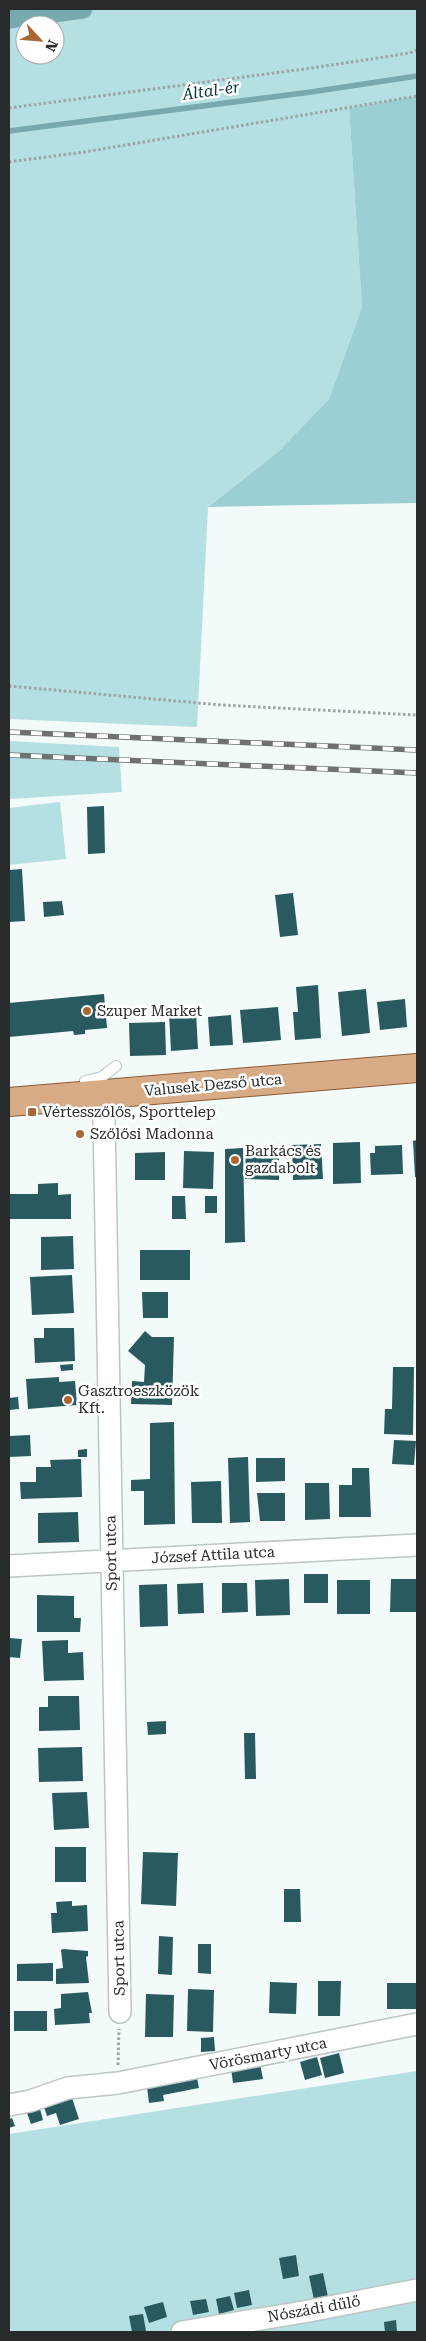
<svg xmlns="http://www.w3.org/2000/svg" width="426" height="2341" font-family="'Roboto Serif',serif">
<rect width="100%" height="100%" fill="#f2fafa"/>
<path fill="#b4dfe3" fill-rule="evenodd" d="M9,9H417V96L349,108L362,307L329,399L278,452L208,507L197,727L9,719ZM25,25H55V55H25Z
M9,741L119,747L122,792L9,799Z
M60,802L66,859L9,865V808Z
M417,2071V2332H9V2134Z"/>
<path fill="#9ccfd4" d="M417,96V503L208,507L278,452L329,399L362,307L349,108Z"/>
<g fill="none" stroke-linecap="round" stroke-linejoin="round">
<path stroke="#77a9ae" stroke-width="5.5" d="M9,131L311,92L417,76"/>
<path stroke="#77a9ae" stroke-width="19" d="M9,19L83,9"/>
</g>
<path fill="#295a5f" d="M104,806L105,853L88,854L87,807Z
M22,869L25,921L9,922V870Z
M293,893L298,935L280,937L275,895Z
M62,901L64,915L44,917L43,902Z
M318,985L321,1038L295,1040L293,1012H298L296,987Z
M366,989L370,1033L342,1036L338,992Z
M104,994L107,1028L85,1030V1034L74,1035L73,1031L9,1037V1003Z
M405,999L407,1027L380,1030L377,1002Z
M278,1007L281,1040L243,1043L240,1010Z
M196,1011L198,1049L171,1051L169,1013Z
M231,1015L233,1045L210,1046L208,1017Z
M165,1022L166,1055L130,1056L129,1023Z
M417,1140V1177H415L413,1141Z
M360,1142L361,1183L333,1184V1143Z
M321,1144L323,1179L293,1180L292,1145Z
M402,1145L403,1174L371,1175L370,1153H375V1146Z
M246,1147L279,1148V1180L245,1179Z
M243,1148L245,1242L225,1243V1149Z
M184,1151L214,1152L213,1189L183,1188Z
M165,1152V1180H135V1153Z
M58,1183V1195L71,1194V1219H9V1194H38V1184Z
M172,1196H185L186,1219H172Z
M205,1196H217V1213H205Z
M73,1236L74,1269L41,1270V1237Z
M140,1250H190V1280H140Z
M72,1275L74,1313L32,1315L30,1277Z
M142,1292H168V1318H143Z
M44,1328H74L75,1361L35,1363L34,1338H44Z
M145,1331L152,1337H174L172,1405L131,1404L132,1381L144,1382L145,1365L128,1351Z
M73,1364V1370L61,1371L60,1365Z
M393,1367H414L413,1435L384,1434L385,1409H392Z
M59,1377V1382L75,1381L77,1405L28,1409L26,1379Z
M18,1397L19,1409L9,1410V1398Z
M174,1422L175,1524L144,1525V1491H131V1480L150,1479V1423Z
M30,1435L31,1456L9,1457V1436Z
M394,1440L416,1441L414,1465L392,1464Z
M87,1449V1457H78V1450Z
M248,1457L250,1522L230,1523L228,1458Z
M256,1458H285V1481L256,1482Z
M81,1459L82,1497L21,1499L20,1482H36V1467H51L50,1460Z
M352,1468H369L371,1517H339V1485H352Z
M221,1481L222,1523H192L191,1482Z
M305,1483H329L330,1519L305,1520Z
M257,1493H285V1521H260Z
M78,1512L79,1542L38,1543V1513Z
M304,1574H328V1603H304Z
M289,1579L290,1615L256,1616L255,1580Z
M391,1579H417V1612H390Z
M337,1580H370V1614H337Z
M203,1583L204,1613L178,1614L177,1584Z
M222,1583H247L248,1612L222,1613Z
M167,1584L168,1626L140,1627L139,1585Z
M37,1595L74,1596V1618H81L80,1632H37Z
M9,1638L22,1639L20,1658L9,1657Z
M68,1640V1653L83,1652L84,1680L44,1681L42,1641Z
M48,1696H79L80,1730L39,1731V1707H48Z
M166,1721V1734L148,1735L147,1722Z
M244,1733H255L256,1779H245Z
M82,1747L83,1781L39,1782L38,1748Z
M87,1792L89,1828L54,1830L52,1793Z
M55,1847H86V1882H55Z
M143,1852L178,1853L176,1906L141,1904Z
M284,1889H300L301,1922H284Z
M72,1901V1906L87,1905L88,1931L52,1933L51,1913H57L56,1902Z
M159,1936L173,1937L172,1975L158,1974Z
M198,1944H211V1974L198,1973Z
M63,1949L88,1951V1956L86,1957L89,1983L56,1984V1969L63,1968L61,1950Z
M53,1963V1981H17V1964Z
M318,1981H341L340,2016H318Z
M270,1982L297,1983L296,2014L269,2013Z
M387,1983H417V2009H387Z
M188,1989L214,1990L213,2032L187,2031Z
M88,1992L92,2013H89L90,2023L55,2025L54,2009L61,2008V1994Z
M146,1994L174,1995L173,2037H145Z
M14,2011H47V2031H14Z
M214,2037L215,2051L201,2052V2038Z
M339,2053L344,2073L325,2078L320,2058Z
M317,2057L322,2075L305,2080L300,2062Z
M260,2064L263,2079L233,2083L231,2068Z
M197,2078L199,2088L163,2095L164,2101L149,2103L147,2087Z
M72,2098L79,2119L60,2125L56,2113L47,2116L44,2107Z
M40,2109L43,2120L31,2124L27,2113Z
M12,2118L15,2126L9,2128V2119Z
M296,2255L299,2276L283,2279L279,2258Z
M323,2273L328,2297L314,2300L309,2276Z
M249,2290L252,2305L237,2308L234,2293Z
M230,2296L234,2310L219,2314L216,2299Z
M206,2299L209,2312L193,2315L190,2301Z
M163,2302L167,2317L149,2323L144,2307Z
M143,2314L146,2331L132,2332L129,2316Z
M396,2320L397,2332H385L384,2322Z"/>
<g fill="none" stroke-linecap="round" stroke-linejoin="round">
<defs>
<path id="service" d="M85,1081L102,1077L116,1066"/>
<path id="minor" d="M102,1094L104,1116L120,2012
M9,1566L417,1545
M9,2105L30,2101L68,2088L118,2083L417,2024
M182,2332L309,2311L417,2290"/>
<path id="primary" d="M9,1102L417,1068"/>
</defs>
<use href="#service" stroke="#bdc5c6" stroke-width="12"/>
<use href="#minor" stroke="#bdc5c6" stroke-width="24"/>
<use href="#primary" stroke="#8a5a33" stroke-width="30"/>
<path stroke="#9ea4a4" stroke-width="3" stroke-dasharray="2.5 2.5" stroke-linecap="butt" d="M9,108L312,68L410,53L417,50
M9,162L84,152L417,96
M9,686L221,705L417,715
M118,2065L119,2029"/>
<use href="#service" stroke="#fff" stroke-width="10"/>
<use href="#minor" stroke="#fff" stroke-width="21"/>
<use href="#primary" stroke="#d8ab87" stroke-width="28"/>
<defs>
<path id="rail" d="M9,732L417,750
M9,755L417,773"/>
</defs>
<use href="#rail" stroke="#6d7171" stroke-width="5.5"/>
<use href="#rail" stroke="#fff" stroke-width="4" stroke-dasharray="11" stroke-linecap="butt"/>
</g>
<g fill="#a96734" stroke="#fff" stroke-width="2">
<circle cx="87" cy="1011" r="5"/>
<rect x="27" y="1107" width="10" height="10" rx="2.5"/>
<circle cx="80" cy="1134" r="5"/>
<circle cx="235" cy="1160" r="5"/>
<circle cx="68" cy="1400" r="5"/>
</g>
<g text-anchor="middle" stroke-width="5" stroke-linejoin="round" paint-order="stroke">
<g font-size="15" fill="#282b2b" stroke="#fff" text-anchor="start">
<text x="97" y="1016">Szuper Market</text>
<text x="42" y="1117">Vértesszőlős, Sporttelep</text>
<text x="90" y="1139">Szőlősi Madonna</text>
<text x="245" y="1156">Barkács és<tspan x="245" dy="17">gazdabolt</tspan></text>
<text x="78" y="1396">Gasztroeszközök<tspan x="78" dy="17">Kft.</tspan></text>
</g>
<g font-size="15" fill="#282b2b" stroke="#fff">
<text transform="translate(213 1085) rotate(-5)" y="5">Valusek Dezső utca</text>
<text transform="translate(111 1553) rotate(-91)" y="5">Sport utca</text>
<text transform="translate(213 1555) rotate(-3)" y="5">József Attila utca</text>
<text transform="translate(119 1958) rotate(-91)" y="5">Sport utca</text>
<text transform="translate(268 2054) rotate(-11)" y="5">Vörösmarty utca</text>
<text transform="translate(314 2309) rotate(-10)" y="5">Nószádi dűlő</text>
</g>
<g font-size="16" font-style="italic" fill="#02363a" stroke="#fff">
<text transform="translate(211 90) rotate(-8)" y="6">Által-ér</text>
</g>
</g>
<rect width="426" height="2341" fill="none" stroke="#282b2b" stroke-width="20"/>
<g transform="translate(40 40) rotate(116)"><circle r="24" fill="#ffffff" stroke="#a9aaaa"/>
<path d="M0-4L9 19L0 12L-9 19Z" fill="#a96734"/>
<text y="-8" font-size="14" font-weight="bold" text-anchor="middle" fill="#282b2b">N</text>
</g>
</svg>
